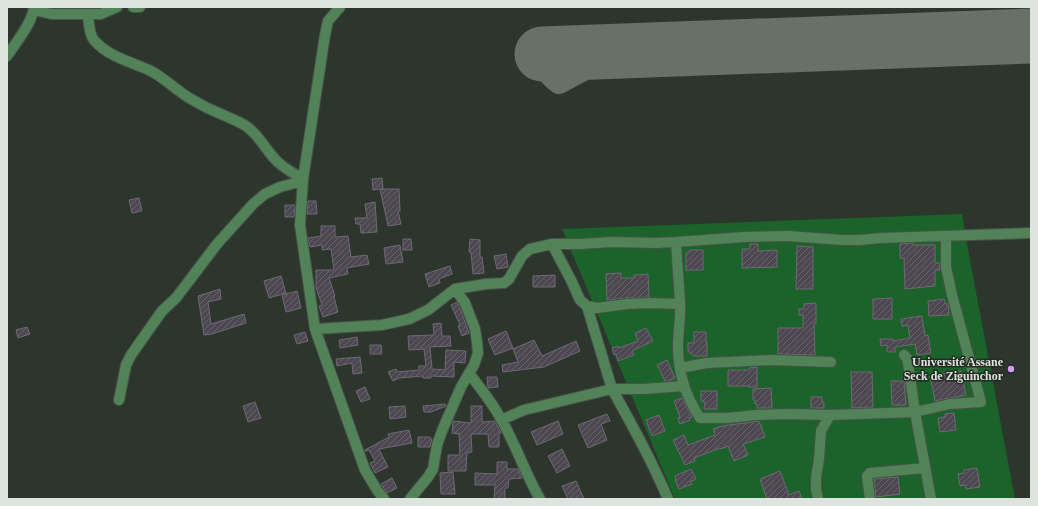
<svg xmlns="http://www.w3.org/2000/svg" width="1038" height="506" font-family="'Times New Roman',serif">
<defs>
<pattern id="building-hatch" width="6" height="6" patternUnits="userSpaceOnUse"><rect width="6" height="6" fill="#4d4752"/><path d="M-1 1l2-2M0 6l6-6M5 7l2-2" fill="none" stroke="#66616a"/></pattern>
</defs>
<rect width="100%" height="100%" fill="#2c362d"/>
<path fill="#1b632a" d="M962,214L966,239L1015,499H675L562,229Z"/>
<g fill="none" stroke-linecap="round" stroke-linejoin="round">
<path stroke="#687068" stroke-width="22" d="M596,52C588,48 579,42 570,41C557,39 544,53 546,66C547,74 553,79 559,83L600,61L633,51"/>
<path stroke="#687068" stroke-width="55" d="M542,54L1031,36"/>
</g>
<path fill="url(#building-hatch)" stroke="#706975" d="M382,178L383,189H381H399L400,211H398L401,224L388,226L380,189L373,190L372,179Z
M139,198L142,211L132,213L129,200Z
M308,201H316L317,214H307Z
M375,202L377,232L361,233L360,224H356L355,218H367L365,204Z
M285,205H295L294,217H285Z
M321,226H335V237L348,236L351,257L367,255L369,264L347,268L348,274L329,278L335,296L334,297L338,312L323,317L319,306L322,305L316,288V270H334L331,249L322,250V245L310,247L308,238L321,236Z
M403,239H411L412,250H403Z
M470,239L480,240V257H482L484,273L473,274L471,252H469Z
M913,243V245H935V263H940V270H935V286L905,289L904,258H900V244Z
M750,244H758V251L777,250V267L742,268V249H750Z
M400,245L403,262L386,264L384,248Z
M797,246L813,247V289H796Z
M690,250H703V270H686V254Z
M506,254L508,267L497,269L494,256Z
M450,266L452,274L439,279L440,283L429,287L425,274Z
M621,273V278H634V275L648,274L649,297L627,298L607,300L606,274Z
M555,275V287H533V276Z
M281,276L286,293L269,298L264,281Z
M220,289L221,299L208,302L211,324L244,314L246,323L212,334L204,335L198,296Z
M297,291L301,308L286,312L282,295Z
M892,298V319H873V299Z
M944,299L945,304H948L949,315L929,316L928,301Z
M457,302L459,306L469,333L462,336L458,326L460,325L451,305Z
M816,303V323H814L815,355L778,354V328H803V315H799V309H804V304Z
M922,316L925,336L928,335L931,353L917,355L915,344L895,347V352H887V345L881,346L880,339H893V341L910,338L908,325L902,326L901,319Z
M441,323L442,336H450L451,346L430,347L432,369L445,370L446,350L466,351L465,363L454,362V377L431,376V378H423V376L399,378L393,381L388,372L396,369L397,372L419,370V366H426L424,349L409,350L408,336L434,335L433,324Z
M27,327L30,334L18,338L16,330Z
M646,328L653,341L632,351L634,355L618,361L616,354L614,355L612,348L618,346L619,348L638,341L635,333Z
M506,331L513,348L495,355L488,339Z
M305,332L308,341L297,344L294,335Z
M694,332H706V342H707V356H694L688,351V343H694Z
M357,337L358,345L340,348L339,340Z
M534,340L542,356L576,341L580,351L544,367L503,372L502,365L518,362L513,349Z
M370,345H381L382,354H370Z
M360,357L362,373L353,374L352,363L337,366L336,359Z
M667,360L675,378L669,381H665L657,365Z
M757,367V387H749V386H728V370H749V368Z
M961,371L966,395L935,401L930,376Z
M851,372H872L873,407L852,408Z
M487,377H497L498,387L488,388Z
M891,381H904L906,405H892Z
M365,387L370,399L361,402L356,391Z
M771,388L772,408H757V404H755V400H753V389Z
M701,391H717V409H704L705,402L701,401Z
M811,397H822V402H824V408H811Z
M682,398L692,417L689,418L690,420L680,424L678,418L680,417L674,401Z
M255,402L261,418L248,422L243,406Z
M445,404L446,406L431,412H424L423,406Z
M405,406L406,417L390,419L389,407Z
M471,406H482V422L495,421L501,433H499V447H489L488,434H471L472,452L467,453L466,471H448V455H460L459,434L452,433L453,421L471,423Z
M954,413L956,430L940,432L938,418L945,417V414Z
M607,414L610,421L601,424L607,440L588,448L578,425Z
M659,415L665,431L652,436L646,420Z
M558,421L563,434L537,445L531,432Z
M759,421L765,437L743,444L748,455L734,461L728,446L721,449L720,448L694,458L695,461L685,465L673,440L684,435L688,445L715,435L713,429L722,426Z
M409,430L412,443L379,449L388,467L375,473L370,463L375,461L369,450L365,451V450L389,437L388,434Z
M418,437H430V439H432L430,447H418Z
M562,449L570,466L557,473L548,456Z
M497,462H507V469H518L522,478L509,479L508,488H505V499H494L495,485H475V473L497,474Z
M977,468L980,487L966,489L965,485L960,486L958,474L964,473V470Z
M691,469L696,479L690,482L692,484L679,489L675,480L676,479L675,476Z
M780,471L789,495L799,491L802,499H767L760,479Z
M453,472L455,494H441L440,473Z
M898,477L900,494L876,497L874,479Z
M392,478L397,488L387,493L381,484Z
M576,481L584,499H568L562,486Z"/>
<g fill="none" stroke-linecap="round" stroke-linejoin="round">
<defs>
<path id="minor" d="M133,7H140
M340,7L328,21L325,35L303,179L300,225L315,329L365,470L377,490L384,499
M34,10L51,14H101L117,7
M87,14C90,22 88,33 94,40C107,56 131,62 149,70C165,78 177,91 191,99C201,105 211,110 221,114C230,118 238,121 246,126C258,134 264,147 274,158C281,167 293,173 303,179
M7,56C15,44 33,22 34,7
M676,242C677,262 679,283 680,303C681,317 678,332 678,346C678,372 686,397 700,418H727L756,415L789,414L830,415L915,412L950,404L981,402L952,295L946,267V237
M552,244L571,280L580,300L587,306L597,308L627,304L648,303L680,304
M587,306L612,389H644L684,386
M315,329L382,325L409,319L428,310L455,289L486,284L504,283L509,279L522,256L530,249L552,244H580L612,242L656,243L676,242L744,237L788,236L843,240H860L881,238L1031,233
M904,355L907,358L908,363L915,412L931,499
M680,368L707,363L771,360L831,362
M469,373C480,388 492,402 501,419C516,445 525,473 540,499
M119,400L126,365L131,355L162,311L176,298L217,244L253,204L265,194L280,187L299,182L303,179
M501,420L524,410L612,389C632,425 652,461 668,499
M410,499L428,477L433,469L437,445L442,431L461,387L474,365L478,353L477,342L475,329L465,303L455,289
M818,499L816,489V477L819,460L821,431L830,415
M870,499L867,476L870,473L925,468"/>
</defs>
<use href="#minor" stroke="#485249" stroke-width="12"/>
<use href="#minor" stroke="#528257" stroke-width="10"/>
</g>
<circle fill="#d69bfa" stroke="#222c23" stroke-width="1.5" cx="1011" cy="369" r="4"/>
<g text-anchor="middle" stroke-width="3" stroke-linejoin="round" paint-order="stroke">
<g font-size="12" font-weight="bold" fill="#dde3dd" stroke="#222c23" text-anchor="end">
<text x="1003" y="366">Université Assane<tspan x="1003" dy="14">Seck de Ziguinchor</tspan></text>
</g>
</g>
<rect width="1038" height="506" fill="none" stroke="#dde3dd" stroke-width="16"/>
</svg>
